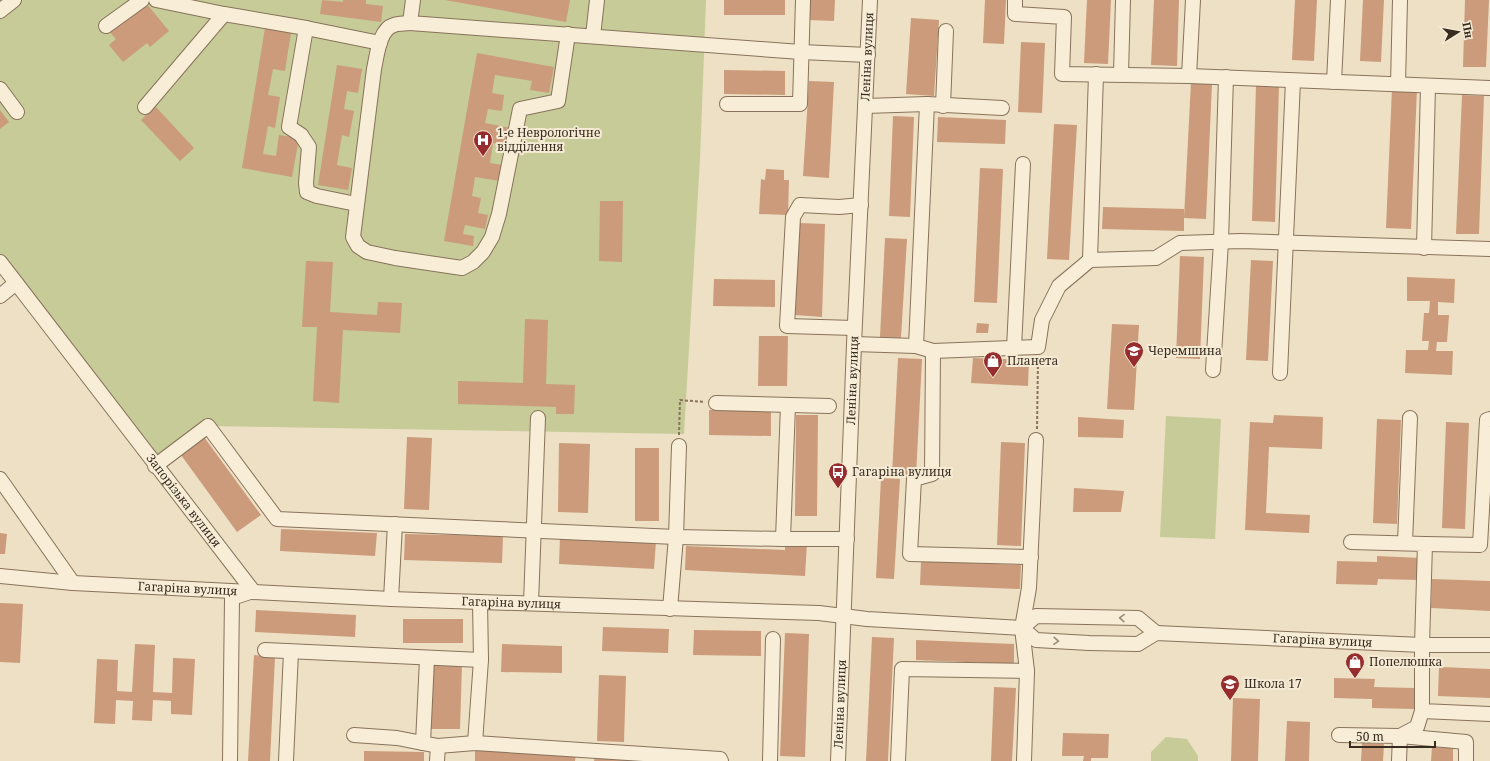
<svg xmlns="http://www.w3.org/2000/svg" width="1490" height="761" font-family="'Noto Serif',serif">
<rect width="100%" height="100%" fill="#ede0c4"/>
<path fill="#c6cb98" d="M0,0H706L700,159L684,434L208,426L155,466L0,262Z
M1166,416L1221,419L1215,539L1160,537Z
M1166,737L1187,739L1198,756V761H1151V752Z"/>
<path fill="#cb9b7b" d="M322,0L343,2V0H366V4L383,6L381,22L320,14Z
M445,0H570L566,22Z
M724,0H785V15H724Z
M810,0H835L834,21L809,20Z
M985,0H1006L1004,44L983,43Z
M1087,0H1111L1108,64L1084,63Z
M1154,0H1179L1177,66L1151,65Z
M1295,0H1317L1314,61L1292,60Z
M1363,0H1384L1381,62L1360,61Z
M1465,0H1489L1486,67H1463Z
M146,3L169,31L150,47L147,43L123,62L109,45L116,39L110,32Z
M911,18L939,20L934,96L906,94Z
M265,28L291,33L285,71L273,69L268,95L280,97L275,128L268,126L263,154L276,156L279,135L299,138L292,177L242,168Z
M1021,42L1045,43L1042,113L1018,112Z
M477,53L554,67L549,93L530,90L532,81L495,75L492,93L504,95L502,111L488,109L485,123L512,128L508,146L493,143L490,163L503,165L500,181L475,177L472,196L481,198L478,213L488,215L485,229L465,225L463,234L474,236L473,246L444,241Z
M337,65L362,69L358,93L347,91L344,109L354,111L349,137L342,135L337,165L352,168L348,190L318,185Z
M724,70L785,71V95L724,94Z
M809,81L834,82L829,178L803,176Z
M1191,82L1212,83L1206,219L1184,218Z
M1256,85L1279,86L1275,222L1252,221Z
M1392,88L1417,89L1411,229L1386,228Z
M1462,95L1484,96L1479,234H1456Z
M155,106L194,148L180,161L141,120Z
M0,110L9,122L0,129Z
M893,116L914,117L910,217L889,216Z
M938,117L1006,120L1005,144L937,142Z
M1054,124L1077,125L1069,260L1047,259Z
M980,168L1003,169L997,303L974,302Z
M766,169L784,170V180H789L788,215L759,214L761,179L765,180Z
M600,201H623L622,262L599,261Z
M1103,207L1184,209V231L1102,229Z
M798,223L825,224L822,317L795,315Z
M885,238L907,239L901,338L880,337Z
M1180,256L1204,257L1200,359L1176,358Z
M1251,260L1273,261L1268,361L1246,360Z
M306,261L333,262L330,312L377,315L378,302L402,303L400,333L343,330L339,403L313,401L317,327H302Z
M1407,277L1455,279L1454,303L1438,302V315H1449L1447,342H1437L1436,351H1453L1452,375L1405,373L1406,350H1428L1429,341H1422L1424,313H1429L1430,301H1407Z
M714,279L775,280V307L713,306Z
M525,319L548,320L546,384L575,385L574,414H556V407L458,404V381L523,383Z
M977,323L989,324L988,333H976Z
M1112,324L1139,325L1134,410L1107,409Z
M759,336H788L787,386H758Z
M898,358L922,359L916,476L892,475Z
M973,358L1029,360L1028,386L971,383Z
M709,410L771,411V436L709,435Z
M796,415H818L817,516H795Z
M1274,415L1323,417L1322,449L1269,447L1266,513L1310,515L1309,533L1245,530L1250,422L1273,423Z
M1078,417L1124,420L1123,438L1078,437Z
M1377,419L1401,420L1397,524L1373,523Z
M1446,422L1469,423L1465,529L1442,528Z
M204,437L261,515L237,532L181,455Z
M407,437L432,438L429,510L404,509Z
M1001,442L1025,443L1021,546L997,545Z
M559,443L590,444L588,513L558,512Z
M635,448H659V521H635Z
M881,478L900,479L894,579L876,578Z
M1074,488L1124,491L1121,512H1073Z
M281,529L377,533L375,556L280,551Z
M0,533L7,534L5,554H0Z
M405,534L503,536L502,563L404,560Z
M560,537L656,541L654,569L559,564Z
M785,542L807,543L805,576L685,570L686,546L785,550Z
M1377,556L1421,558L1420,580L1378,579L1377,585L1336,584L1337,561L1377,562Z
M921,561L1021,565L1020,589L920,585Z
M1432,579L1490,581V611L1431,608Z
M0,603L23,604L20,663L0,662Z
M256,610L356,615L355,637L255,632Z
M403,619H463V643H403Z
M603,627L669,629L668,653L602,651Z
M694,630L761,631V656L693,655Z
M785,633L809,634L805,757L780,756Z
M872,637L894,638L888,761H866Z
M916,640L1014,644V664L916,660Z
M135,644L155,645L153,692L172,693L173,658L195,659L192,715L171,714V701L153,700L152,721L132,720L133,701L116,700L115,724L94,723L97,659L118,660L117,691L132,692Z
M502,644L562,646V673L501,672Z
M254,655L275,657L270,761H248Z
M432,663L462,664L460,729H430Z
M1439,667L1490,669V698L1438,696Z
M599,675L626,676L624,742L597,741Z
M1334,678L1375,679L1374,687L1414,688V709L1372,708V699L1334,698Z
M994,687L1016,688L1012,761H991Z
M1233,698L1260,699L1258,761H1231Z
M1287,721L1310,722L1309,761H1285Z
M1063,733L1109,734L1108,758H1091V761H1083L1084,756H1062Z
M1362,743L1384,744L1383,761H1361Z
M1432,747L1453,748V761H1431Z
M475,750L576,754L575,761H475Z
M364,751L424,752V761H364Z
M595,757L672,761H594Z"/>
<g fill="none" stroke-linecap="round" stroke-linejoin="round">
<defs>
<g id="minor">
<path d="M156,0L224,14"/>
<path d="M413,0L410,23L801,52L868,55"/>
<path d="M1015,0V14L1064,17L1062,74L1189,76L1490,88"/>
<path d="M0,11L14,0"/>
<path d="M410,23C405,24 399,23 394,25C379,29 377,56 374,69L353,237L358,246L367,252L395,258L462,268L473,262L483,252L492,237L499,214L520,109L558,101L568,34"/>
<path d="M106,26L142,0"/>
<path d="M593,36L597,0"/>
<path d="M1121,74L1123,0"/>
<path d="M1189,76L1193,0"/>
<path d="M1334,82L1338,0"/>
<path d="M1398,84L1400,0"/>
<path d="M0,89L17,112"/>
<path d="M727,104H800L803,0"/>
<path d="M865,106L927,104L1002,108"/>
<path d="M943,106L946,31"/>
<path d="M145,107L224,14L306,28"/>
<path d="M356,204L317,196L307,192L306,183L309,147L301,135L289,127L306,28L380,43"/>
<path d="M1424,248L1428,86"/>
<path d="M1090,260L1096,74"/>
<path id="s1" d="M0,262L253,591L232,598L230,761"/>
<path d="M0,296L16,283"/>
<path d="M854,328L787,326L793,217L800,205L839,207L861,205"/>
<path d="M854,344L916,346L933,351L1038,347L1042,320L1059,286L1090,260L1156,258L1180,243L1241,241L1490,249"/>
<path d="M916,346L927,104"/>
<path d="M1014,348L1023,164"/>
<path d="M933,351L932,474L914,479L910,554L1031,557"/>
<path d="M1213,370L1221,242L1226,77"/>
<path d="M1280,373L1293,81"/>
<path d="M716,403L829,406"/>
<path d="M788,405L783,539H847"/>
<path d="M155,466L208,426L277,519L676,537L783,539"/>
<path d="M0,479L73,583"/>
<path d="M1351,542L1425,544L1422,645V711L1490,714"/>
<path d="M1405,543L1410,418"/>
<path d="M1425,544L1480,545L1487,420L1490,419"/>
<path id="s2" d="M0,576L73,583L391,599L819,613L867,619L1022,628L1036,640L1089,643L1138,644L1156,633L1422,645H1490"/>
<path d="M391,599L395,524"/>
<path d="M531,603L538,418"/>
<path d="M670,609L676,537L679,446"/>
<path d="M1022,628L1036,616L1138,618L1156,633"/>
<path d="M265,650L481,660"/>
<path d="M354,735L397,738L438,746L475,743L720,759L721,761"/>
<path d="M1339,735L1400,736L1466,742V761"/>
<path d="M423,743L427,659"/>
<path d="M475,743L481,660L480,602"/>
<path d="M286,761L291,652"/>
<path d="M437,761L438,746"/>
<path d="M770,761L773,639"/>
<path id="s3" d="M838,761L854,344L870,0"/>
<path d="M898,761L902,669L1027,671"/>
<path d="M1024,761L1027,671L1022,628L1029,588L1036,440"/>
<path d="M1399,761L1400,736L1417,727L1422,711"/>
</g>
</defs>
<use href="#minor" stroke="#88725b" stroke-width="16"/>
<path stroke="#88725b" stroke-width="2" stroke-dasharray="3 2" stroke-linecap="butt" d="M1037,429L1038,359
M679,435L680,400L705,402"/>
<use href="#minor" stroke="#f8eed7" stroke-width="14"/>
</g>
<defs><path id="oneway-chevron" d="M-2-3.5L2.5 0L-2 3.5" fill="none" stroke-width="1.6" stroke-linecap="round" stroke-linejoin="round"/></defs>
<g stroke="#988c7b">
<use href="#oneway-chevron" transform="translate(1122 618) rotate(-179)"/>
<use href="#oneway-chevron" transform="translate(1056 641) rotate(3)"/>
</g>
<defs>
<symbol id="hospital-pin" viewBox="-11 -11 22 30"><path d="M0 17L-7.5 6A9.5 9.5 0 1 1 7.5 6Z" fill="#962c2e" stroke="#f5ebd4"/><path d="M-5-5h3v3.5h4V-5h3V5h-3V1.5h-4V5h-3Z" fill="#fff"/></symbol>
<symbol id="school-pin" viewBox="-11 -11 22 30"><path d="M0 17L-7.5 6A9.5 9.5 0 1 1 7.5 6Z" fill="#962c2e" stroke="#f5ebd4"/><path d="M0-5L7-2L0 1L-7-2ZM-4 1L0 2.5L4 1V4Q0 6-4 4Z" fill="#fff"/></symbol>
<symbol id="shop-pin" viewBox="-11 -11 22 30"><path d="M0 17L-7.5 6A9.5 9.5 0 1 1 7.5 6Z" fill="#962c2e" stroke="#f5ebd4"/><path d="M-5-2.5h2.3a2.7 3.5 0 0 1 5.4 0H5L5.5 6h-11ZM-1.5-2.5h3a1.5 2.3 0 0 0-3 0Z" fill="#fff"/></symbol>
<symbol id="bus-pin" viewBox="-11 -11 22 30"><path d="M0 17L-7.5 6A9.5 9.5 0 1 1 7.5 6Z" fill="#962c2e" stroke="#f5ebd4"/><path d="M-5-6H5V4H4V6H2V4H-2V6H-4V4H-5ZM-3.5-4V0h7V-4ZM-3.5 1.2v1.5H-2V1.2ZM2 1.2v1.5H3.5V1.2Z" fill="#fff"/></symbol>
</defs>
<g fill-rule="evenodd">
<use href="#hospital-pin" x="472" y="129" width="22" height="30"/>
<use href="#school-pin" x="1123" y="340" width="22" height="30"/>
<use href="#shop-pin" x="982" y="350" width="22" height="30"/>
<use href="#bus-pin" x="827" y="461" width="22" height="30"/>
<use href="#shop-pin" x="1344" y="651" width="22" height="30"/>
<use href="#school-pin" x="1219" y="673" width="22" height="30"/>
</g>
<g text-anchor="middle" stroke-width="4" stroke-linejoin="round" paint-order="stroke">
<g font-size="12" fill="#382b1f" stroke="#f5ebd4">
<text dy="4" stroke="none"><textPath href="#s3" startOffset="705">Леніна вулиця</textPath></text>
<text dy="4" stroke="none"><textPath href="#s3" startOffset="381">Леніна вулиця</textPath></text>
<text dy="4" stroke="none"><textPath href="#s1" startOffset="301">Запорізька вулиця</textPath></text>
<text dy="4" stroke="none"><textPath href="#s2" startOffset="188">Гагаріна вулиця</textPath></text>
<text dy="4" stroke="none"><textPath href="#s2" startOffset="512">Гагаріна вулиця</textPath></text>
<text dy="4" stroke="none"><textPath href="#s2" startOffset="1332">Гагаріна вулиця</textPath></text>
<text dy="4" stroke="none"><textPath href="#s3" startOffset="57">Леніна вулиця</textPath></text>
</g>
<g font-size="12" fill="#382b1f" stroke="#f5ebd4" text-anchor="start">
<text x="497" y="137">1-е Неврологічне<tspan x="497" dy="14">відділення</tspan></text>
<text x="1148" y="355">Черемшина</text>
<text x="1007" y="365">Планета</text>
<text x="852" y="476">Гагаріна вулиця</text>
<text x="1369" y="666">Попелюшка</text>
<text x="1244" y="688">Школа 17</text>
</g>
</g>
<g transform="translate(1458 32) rotate(79)" stroke="#f5ebd4" stroke-width="3" paint-order="stroke">
<path d="M0-3L7 15L0 10L-7 15Z" fill="#382b1f"/>
<text y="-6" font-size="11" font-weight="bold" text-anchor="middle" fill="#382b1f">Пн</text>
</g>
<path d="M1350 741v6h85v-6" fill="none" stroke="#382b1f" stroke-width="2"/>
<text x="1356" y="741" font-size="12" fill="#382b1f" stroke="#f5ebd4" stroke-width="3" paint-order="stroke">50 m</text>
</svg>
